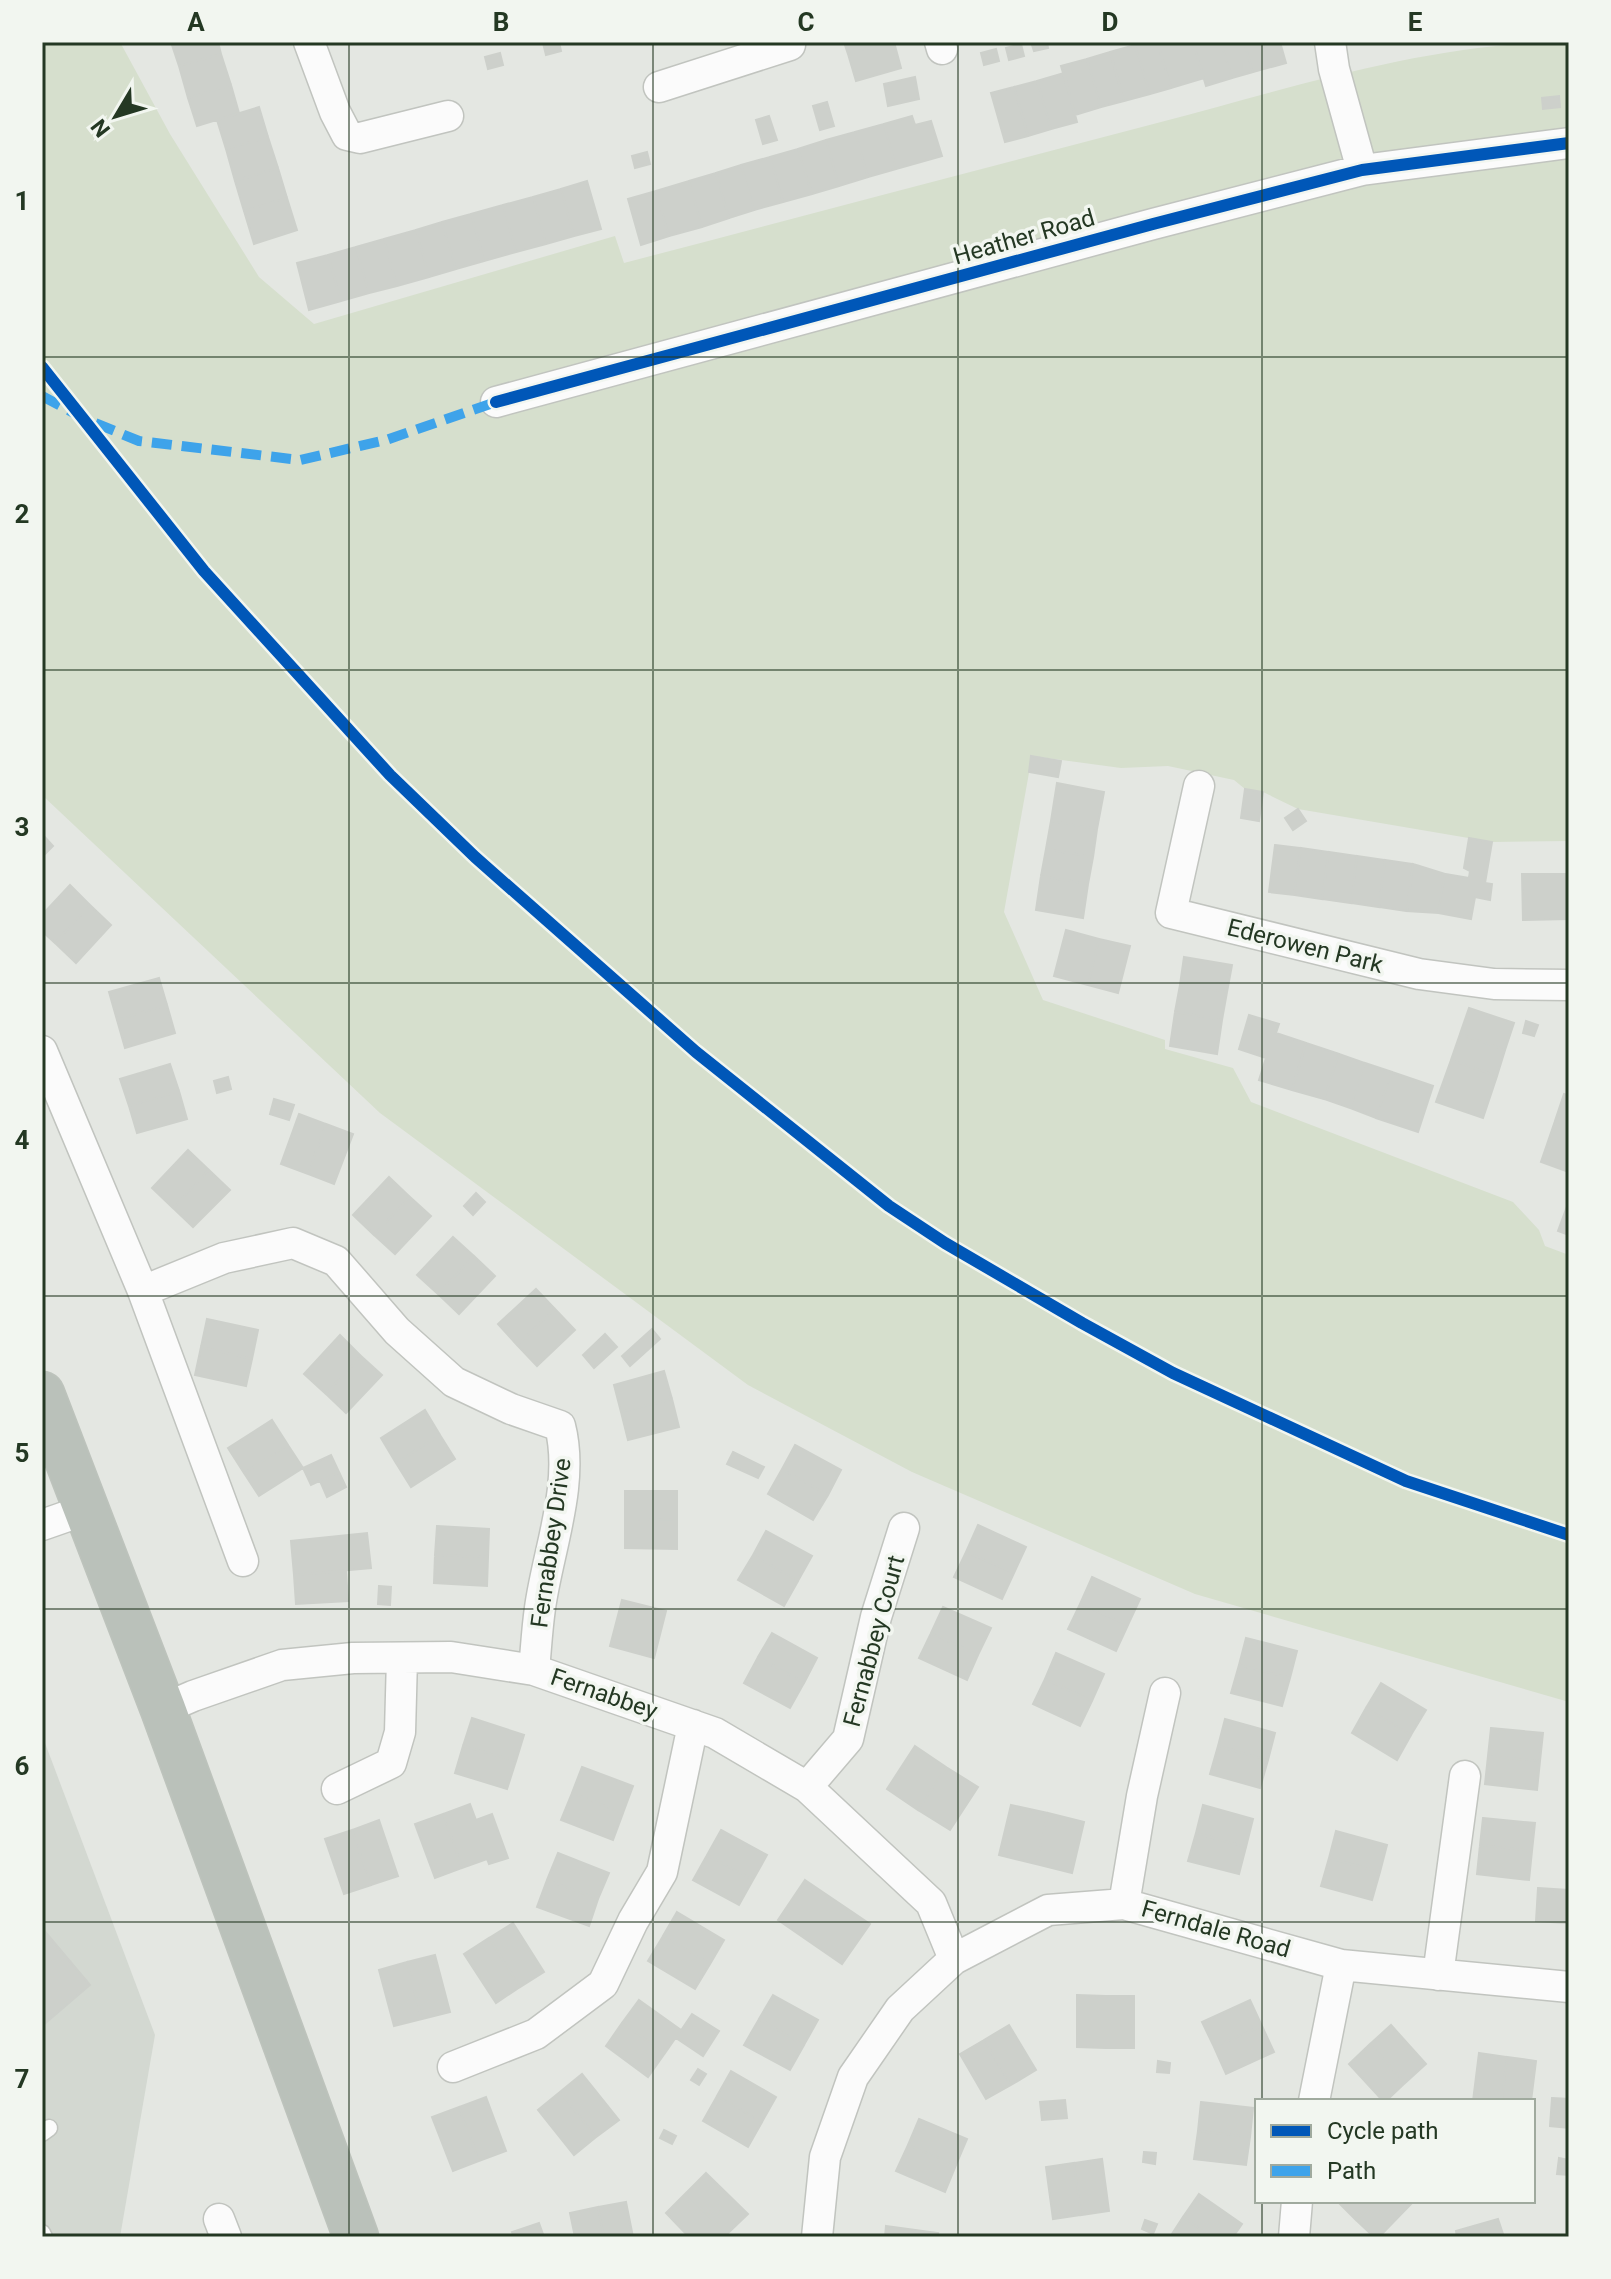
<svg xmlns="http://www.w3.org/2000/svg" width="1611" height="2279" font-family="Roboto,sans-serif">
<rect width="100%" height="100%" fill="#e4e7e2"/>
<path fill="#d3d8d1" d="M42,1735L155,2035L120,2237H42Z"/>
<path fill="#d6dfcd" d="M42,42H120L170,134L259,277L314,324L615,236L624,263C803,216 982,169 1161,122C1294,87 1431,42 1569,42V841L1492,842L1298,809L1263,792L1245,789L1234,780L1168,766L1121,768L1032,756L1004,912L1043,1000L1165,1040V1049L1233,1068L1251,1102L1513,1202L1539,1230L1545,1246L1569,1255V1702L1195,1594L912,1472L748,1385L380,1113L42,795Z"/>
<path fill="#cdd0cb" stroke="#cdd0cb" stroke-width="2" d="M171,42H218L221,54L179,66Z
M559,42L561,51L546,55L543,43Z
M844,42H889L848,54Z
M889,42H894L901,68L856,81L848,54Z
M1031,42H1047L1048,48L1034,51Z
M1145,42H1157L1171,88L1150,94L1135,45Z
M1193,42L1204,78L1171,88L1158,43Z
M1193,42H1221L1232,78L1206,86Z
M1221,42H1244L1253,72L1232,78Z
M1244,42H1280L1286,63L1253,72Z
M1021,44L1024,56L1009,60L1006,48Z
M1135,45L1150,94L1124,101L1110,52Z
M996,49L999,61L984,65L981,53Z
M1110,52L1124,101L1101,107L1087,59Z
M500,53L503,65L488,69L485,57Z
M221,54L231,85L188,98L179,66Z
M1087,59L1101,107L1075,115L1061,66Z
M1064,73L1077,122L1051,129L1037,81Z
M915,77L919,99L888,106L884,84Z
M1037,81L1051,129L1028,136L1014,87Z
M231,85L239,113L197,126L188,98Z
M1014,87L1028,136L1005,142L991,93Z
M1559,96L1560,107L1543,109L1542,98Z
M827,102L834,126L820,130L813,106Z
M259,107L268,137L226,149L217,120Z
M769,116L777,140L763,144L756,120Z
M912,116L915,125L931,121L942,156L896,169L884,124Z
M884,124L896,169L868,177L855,132Z
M855,132L868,177L839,186L826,140Z
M268,137L278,168L235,181L226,149Z
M826,140L839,186L812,194L798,149Z
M798,149L812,194L783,202L770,157Z
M647,152L650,164L635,168L632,156Z
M770,157L783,202L754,210L741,165Z
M741,165L754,210L729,218L716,173Z
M278,168L287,198L244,211L235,181Z
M716,173L729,218L702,227L689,181Z
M587,181L601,229L574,236L561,189Z
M689,181L702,227L669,236L656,191Z
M561,189L574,236L546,244L533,197Z
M656,191L669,236L641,245L628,199Z
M533,197L546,244L516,252L503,205Z
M287,198L297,230L254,244L244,211Z
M503,205L516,252L484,261L471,214Z
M471,214L484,261L456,269L442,222Z
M442,222L456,269L429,277L416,230Z
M416,230L429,277L397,286L384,239Z
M384,239L397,286L369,293L356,247Z
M356,247L369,293L341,301L328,255Z
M328,255L341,301L309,310L297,263Z
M1031,756L1061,761L1058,777L1029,772Z
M1057,783L1104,792L1097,829L1051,821Z
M1245,789L1263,792L1259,821L1241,818Z
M1298,809L1306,821L1293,830L1285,818Z
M1051,821L1097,829L1093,857L1046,849Z
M42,834L53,846L42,857Z
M1469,838L1492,842L1485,883L1492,884L1490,900L1475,897L1471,919L1438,913L1445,874L1469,878L1470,871L1464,868Z
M1275,845L1301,848L1294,895L1269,892Z
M1301,848L1329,852L1322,899L1294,895Z
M1046,849L1093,857L1088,884L1041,876Z
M1329,852L1357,856L1351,903L1322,899Z
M1357,856L1385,860L1379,907L1351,903Z
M1385,860L1413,864L1407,911L1379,907Z
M1413,864L1445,874L1438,913L1407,911Z
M1567,873L1568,919L1523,920L1522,874Z
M1567,873H1569V919H1568Z
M1041,876L1088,884L1083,918L1036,910Z
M70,885L90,905L55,943L42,931V915Z
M90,905L111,925L76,963L55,943Z
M1066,930L1099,939L1088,985L1054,976Z
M1099,939L1130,946L1118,993L1088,985Z
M1184,957L1232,965L1227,992L1180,985Z
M159,978L167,1005L117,1020L109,992Z
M1180,985L1227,992L1222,1020L1175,1012Z
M167,1005L175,1033L125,1048L117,1020Z
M1469,1008L1514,1023L1505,1050L1460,1034Z
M1175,1012L1222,1020L1217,1054L1170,1046Z
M1249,1015L1279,1024L1276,1033L1306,1043L1292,1090L1259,1080L1266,1058L1239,1049Z
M1526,1021L1538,1025L1534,1036L1523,1033Z
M1460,1034L1505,1050L1497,1076L1451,1060Z
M1306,1043L1339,1054L1324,1099L1292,1090Z
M1339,1054L1365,1063L1350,1108L1324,1099Z
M1451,1060L1497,1076L1483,1118L1436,1102Z
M1365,1063L1392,1072L1376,1118L1350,1108Z
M170,1064L179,1091L129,1106L120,1079Z
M1392,1072L1433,1086L1418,1132L1376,1118Z
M228,1077L231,1089L217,1093L214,1081Z
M179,1091L187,1119L137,1133L129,1106Z
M1564,1094L1569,1096V1126L1555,1121Z
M274,1099L294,1105L289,1120L270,1114Z
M299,1114L326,1124L308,1174L281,1164Z
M1555,1121L1569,1126V1172L1541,1162Z
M326,1124L353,1134L334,1184L308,1174Z
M188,1150L209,1170L173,1208L152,1188Z
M209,1170L230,1190L193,1227L173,1208Z
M389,1177L410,1197L374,1235L353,1215Z
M476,1193L485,1202L473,1215L464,1206Z
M410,1197L431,1216L395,1254L374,1235Z
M1569,1201V1235L1558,1231Z
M453,1237L474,1256L438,1294L417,1275Z
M474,1256L495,1276L459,1314L438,1294Z
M536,1289L555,1309L517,1345L498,1324Z
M555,1309L575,1330L537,1366L517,1345Z
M207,1319L258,1330L252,1359L201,1347Z
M652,1329L660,1339L630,1366L622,1356Z
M605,1334L617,1347L594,1368L583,1355Z
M340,1335L361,1356L326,1394L304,1374Z
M201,1347L252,1359L246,1386L195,1375Z
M361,1356L382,1375L346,1413L326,1394Z
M664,1371L672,1399L621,1412L614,1385Z
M672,1399L679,1427L628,1440L621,1412Z
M425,1410L440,1435L396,1463L381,1438Z
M272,1420L288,1445L244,1473L228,1448Z
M440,1435L455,1459L411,1487L396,1463Z
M288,1445L303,1468L259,1496L244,1473Z
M795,1445L841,1470L828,1495L782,1469Z
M733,1452L764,1467L758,1478L727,1464Z
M331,1455L339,1472L311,1485L303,1468Z
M782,1469L828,1495L813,1520L768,1494Z
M339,1472L346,1487L327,1497L320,1481Z
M625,1491H677V1520L625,1519Z
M625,1519L677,1520V1549L625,1548Z
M978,1525L1026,1547L1014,1573L966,1552Z
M437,1526L489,1529L488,1557L435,1555Z
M766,1531L812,1556L798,1581L753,1555Z
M367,1533L371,1568L294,1575L291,1541Z
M966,1552L1014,1573L1002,1599L954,1577Z
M435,1555L488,1557L487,1586L434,1583Z
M753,1555L798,1581L784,1606L738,1580Z
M346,1571L348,1601L296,1604L294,1575Z
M1092,1577L1140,1599L1128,1625L1080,1604Z
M379,1586L391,1587L390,1605L378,1604Z
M622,1600L666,1611L654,1658L610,1646Z
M1080,1604L1128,1625L1116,1651L1068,1629Z
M943,1607L991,1628L978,1655L931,1633Z
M772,1633L817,1658L804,1683L758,1657Z
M931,1633L978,1655L967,1680L919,1658Z
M1246,1638L1297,1651L1290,1678L1239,1665Z
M1056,1653L1104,1674L1092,1701L1045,1679Z
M758,1657L804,1683L790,1708L744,1683Z
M1239,1665L1290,1678L1282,1706L1231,1693Z
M1045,1679L1092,1701L1080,1726L1033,1704Z
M1381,1683L1426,1710L1411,1735L1366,1708Z
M1366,1708L1411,1735L1397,1760L1352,1733Z
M472,1718L524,1735L516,1761L463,1746Z
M1225,1719L1275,1733L1268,1760L1218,1746Z
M1491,1728L1543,1733L1540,1761L1488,1756Z
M463,1746L516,1761L507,1789L455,1773Z
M915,1746L946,1767L918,1810L887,1789Z
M1218,1746L1268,1760L1260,1788L1210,1774Z
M1488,1756L1540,1761L1537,1790L1485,1784Z
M582,1767L633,1786L623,1813L572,1793Z
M946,1767L978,1787L950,1830L918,1810Z
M572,1793L623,1813L613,1840L561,1820Z
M470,1804L476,1820L492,1814L508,1858L489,1864L487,1859L462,1868L443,1814Z
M1011,1805L1048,1813L1036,1864L999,1855Z
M1203,1805L1253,1819L1246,1847L1196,1833Z
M1048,1813L1084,1822L1072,1873L1036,1864Z
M443,1814L462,1868L435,1878L415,1824Z
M1483,1818L1535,1823L1532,1851L1480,1845Z
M379,1820L398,1876L371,1885L352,1830Z
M352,1830L371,1885L344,1894L325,1839Z
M721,1830L767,1855L753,1880L707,1855Z
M1336,1831L1387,1845L1380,1872L1329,1858Z
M1196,1833L1246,1847L1239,1874L1188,1861Z
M1480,1845L1532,1851L1529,1880L1477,1874Z
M558,1853L609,1873L598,1899L547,1880Z
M707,1855L753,1880L739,1905L693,1880Z
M1329,1858L1380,1872L1372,1900L1321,1886Z
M547,1880L598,1899L589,1926L537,1907Z
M805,1880L870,1924L842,1964L778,1920Z
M1538,1888L1568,1890L1565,1923L1536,1921Z
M677,1912L724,1940L710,1964L663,1936Z
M513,1923L544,1972L520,1987L489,1938Z
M42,1928L90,1985L42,2026Z
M663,1936L710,1964L695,1989L648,1961Z
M489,1938L520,1987L496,2003L464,1954Z
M435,1955L450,2012L422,2019L407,1962Z
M407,1962L422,2019L394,2026L379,1970Z
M773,1995L818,2020L804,2045L759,2019Z
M1077,1995L1105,1996V2048L1077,2047Z
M1105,1996H1134V2048H1105Z
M639,2000L681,2030L665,2053L622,2023Z
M1250,2000L1262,2026L1214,2047L1202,2022Z
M692,2014L719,2031L703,2056L676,2038Z
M759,2019L804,2045L790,2070L744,2045Z
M622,2023L665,2053L648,2077L606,2046Z
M1009,2025L1036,2070L1011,2085L984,2040Z
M1391,2025L1426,2064L1405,2083L1370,2044Z
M1262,2026L1274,2052L1226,2074L1214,2047Z
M984,2040L1011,2085L986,2099L960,2054Z
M1370,2044L1405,2083L1386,2101H1383L1349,2064Z
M1479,2053L1507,2057L1502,2101H1473Z
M1507,2057L1536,2061L1531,2101H1502Z
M1158,2061L1170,2063L1169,2073L1157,2072Z
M698,2069L706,2074L699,2085L691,2080Z
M731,2071L776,2097L762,2122L717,2096Z
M582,2074L619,2120L596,2137L560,2092Z
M560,2092L596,2137L574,2155L538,2110Z
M717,2096L762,2122L748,2147L703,2121Z
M486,2097L506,2151L479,2161L459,2107Z
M1552,2098L1569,2099V2128L1550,2126Z
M1065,2100L1067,2118L1042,2120L1040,2102Z
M1201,2102L1253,2108L1250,2137L1198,2131Z
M459,2107L479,2161L453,2171L432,2117Z
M919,2119L967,2139L956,2165L908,2145Z
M664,2130L676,2136L672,2144L660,2138Z
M1198,2131L1250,2137L1246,2165L1194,2159Z
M908,2145L956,2165L945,2192L896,2171Z
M1144,2152L1156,2153L1155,2164L1143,2162Z
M1559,2158L1569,2160V2175L1557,2174Z
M1102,2159L1109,2211L1081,2215L1074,2163Z
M1074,2163L1081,2215L1053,2219L1046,2167Z
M706,2173L748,2214L727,2234L686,2193Z
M686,2193L727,2234L725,2237H689L666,2213Z
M1199,2194L1242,2224L1233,2237H1211L1183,2217Z
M1337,2201H1375L1356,2220Z
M1375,2201H1412L1413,2202L1379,2237H1374L1356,2220Z
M626,2202L633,2237H604L598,2207Z
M598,2207L604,2237H575L570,2213Z
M1183,2217L1211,2237H1170Z
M1498,2219L1504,2237H1457L1456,2231Z
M1145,2220L1157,2224L1153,2234L1142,2229Z
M539,2223L544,2237H514L512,2232Z
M886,2226L938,2233L937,2237H885Z"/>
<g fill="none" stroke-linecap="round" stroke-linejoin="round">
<defs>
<path id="lane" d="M42,2133L49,2128
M42,2233L44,2237"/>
<path id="street" d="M309,42L335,112L347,135L360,138L448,116
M940,42L942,49
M1330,42L1334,69L1362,170
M659,87L790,45L789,42
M496,402L1153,224L1362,170L1569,143
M1199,786L1171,913L1419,974L1494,984L1569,985
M42,1051L143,1291L243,1561
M143,1291L224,1258L293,1243L336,1261L397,1331L454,1382L511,1409L560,1426C575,1484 548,1550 540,1608C537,1629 536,1649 534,1670
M42,1525L85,1510
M163,1709L193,1696L282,1665L353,1658L451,1657L534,1670L715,1733L807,1787L931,1903L954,1959
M807,1787L848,1739L876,1617L904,1528
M337,1789L391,1763L400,1732L402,1658
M1124,1904L1142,1796L1165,1693
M1438,1975L1465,1776
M453,2067L536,2034L603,1984L633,1921L662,1872L693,1725
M1314,2101L1341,1965
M219,2219L226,2237
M817,2237L825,2157L853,2077L900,2009L954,1959L1048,1910L1124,1904L1341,1965L1569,1987
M1294,2237L1297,2201"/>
<path id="highway" d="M42,1394L163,1709L356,2237"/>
</defs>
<use href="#lane" stroke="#c1c4bf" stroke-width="19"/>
<use href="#street" stroke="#c1c4bf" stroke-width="33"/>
<use href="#highway" stroke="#bdc3bc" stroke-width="47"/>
<use href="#lane" stroke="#fbfbfb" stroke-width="16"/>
<use href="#street" stroke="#fbfbfb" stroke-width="30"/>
<use href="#highway" stroke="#bac1ba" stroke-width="44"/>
<path stroke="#3ea3ea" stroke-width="10" stroke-dasharray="20 10" stroke-linecap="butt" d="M42,396L83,418L139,441L300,460L386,440L496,402"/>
<defs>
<path id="cycleway" d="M42,367L204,571L390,775L475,857L696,1052L889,1206L945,1243L1082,1323L1173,1373L1406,1481L1569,1535
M496,402L1153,224L1362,170L1569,143"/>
</defs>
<use href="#cycleway" stroke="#f2f6f0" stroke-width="17"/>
<use href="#cycleway" stroke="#0057b8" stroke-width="12"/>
</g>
<path fill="none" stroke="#243823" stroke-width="2" stroke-opacity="0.55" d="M349,42V2237M653,42V2237M958,42V2237M1262,42V2101M42,357H1569M42,670H1569M42,983H1569M42,1296H1569M42,1609H1569M42,1922H1569M1262,2201V2237"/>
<g text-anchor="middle" stroke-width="7" stroke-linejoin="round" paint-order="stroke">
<g font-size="24" fill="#243823" stroke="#f2f6f0">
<text transform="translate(1024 237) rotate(-16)" y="8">Heather Road</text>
<text transform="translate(1305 946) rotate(14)" y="8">Ederowen Park</text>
<text transform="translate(551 1543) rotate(-82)" y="8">Fernabbey Drive</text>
<text transform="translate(874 1641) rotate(-75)" y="8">Fernabbey Court</text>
<text transform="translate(604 1694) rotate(19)" y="8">Fernabbey</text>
<text transform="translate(1216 1929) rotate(16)" y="8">Ferndale Road</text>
</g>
</g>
<rect width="1611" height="2279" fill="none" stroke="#f2f6f0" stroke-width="88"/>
<rect x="1255" y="2099" width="280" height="104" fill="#f2f6f0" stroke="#a0aa9e" stroke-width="2"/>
<rect x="1271" y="2125" width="40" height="12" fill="#0057b8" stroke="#a0aa9e" stroke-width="2"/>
<text x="1327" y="2139" font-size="24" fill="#243823">Cycle path</text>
<rect x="1271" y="2165" width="40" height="12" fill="#3ea3ea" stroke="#a0aa9e" stroke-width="2"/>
<text x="1327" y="2179" font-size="24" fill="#243823">Path</text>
<g transform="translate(116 116) rotate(232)" stroke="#f2f6f0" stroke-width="6" paint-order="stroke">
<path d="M0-6L14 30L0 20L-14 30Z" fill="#243823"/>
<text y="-12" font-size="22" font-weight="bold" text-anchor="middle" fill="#243823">N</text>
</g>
<rect x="44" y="44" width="1523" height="2191" fill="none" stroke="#243823" stroke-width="3"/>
<g font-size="26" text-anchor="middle" font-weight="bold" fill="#243823">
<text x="196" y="31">A</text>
<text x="501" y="31">B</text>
<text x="806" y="31">C</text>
<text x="1110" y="31">D</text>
<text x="1415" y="31">E</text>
<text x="22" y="210">1</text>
<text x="22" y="523">2</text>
<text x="22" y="836">3</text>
<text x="22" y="1149">4</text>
<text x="22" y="1462">5</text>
<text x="22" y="1775">6</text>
<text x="22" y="2088">7</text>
</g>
</svg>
